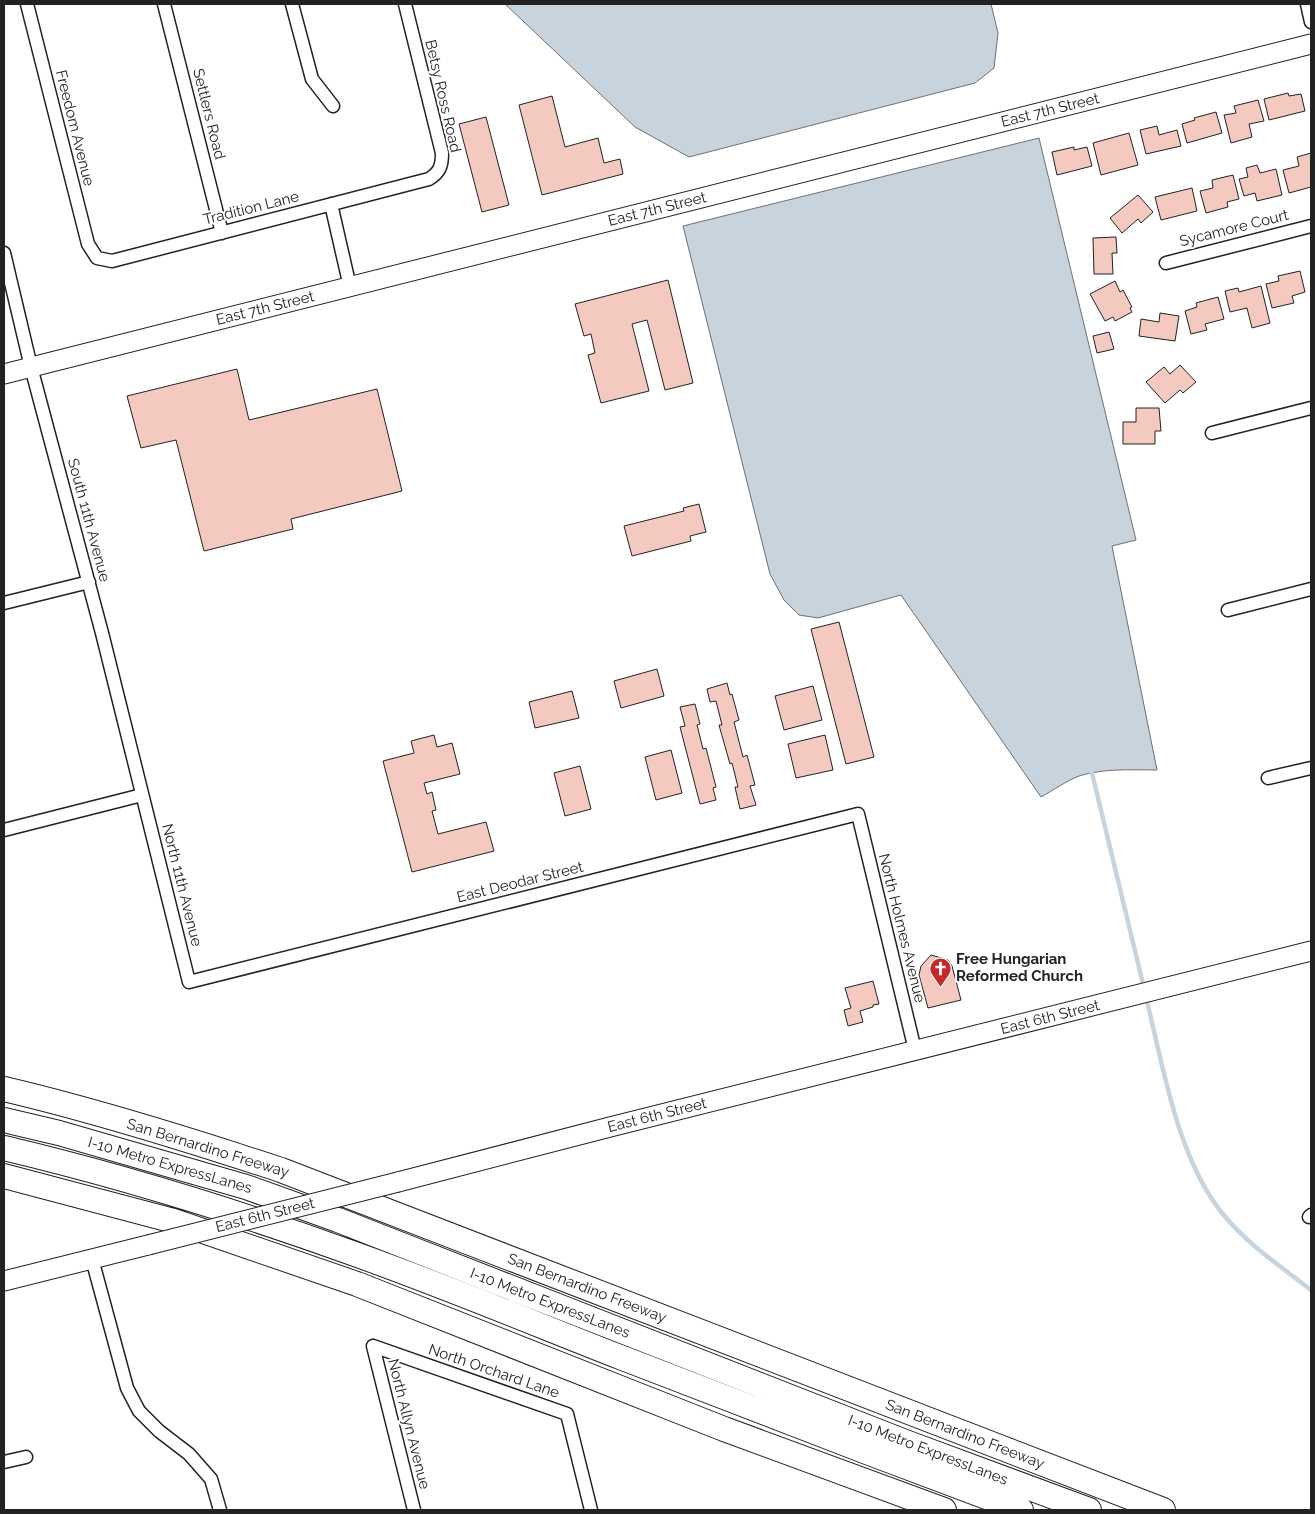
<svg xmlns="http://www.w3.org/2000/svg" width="1315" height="1514" font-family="Raleway,sans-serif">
<rect width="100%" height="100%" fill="#fff"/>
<path fill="#c7d3dd" stroke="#6f6f6f" d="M505,4H991L998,33L994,68L975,83L689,157L635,127Z
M1039,138L1136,540L1112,546L1157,770C1131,770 1104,768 1079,776C1066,781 1054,790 1041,797L901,595L818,618L799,615L784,600L770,574L683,226Z"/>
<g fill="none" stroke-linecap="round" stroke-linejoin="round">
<path stroke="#c7d3dd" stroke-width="4.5" d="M1092,773L1144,988
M1146,997C1163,1066 1177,1157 1222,1213C1247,1244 1280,1266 1311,1290"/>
</g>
<path fill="#f3c9c0" stroke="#222" d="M1288,93L1289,96L1301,94L1305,111L1269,120L1264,99Z
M552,96L565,147L598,138L604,163L620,159L623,174L542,195L519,105Z
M1258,100L1264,121L1249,124L1252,137L1231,143L1224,115L1236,113L1234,106Z
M1216,112L1222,133L1187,143L1182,124L1195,120L1194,118Z
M486,117L509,205L482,212L459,124Z
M1157,126L1159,135L1177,130L1181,146L1146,154L1140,130Z
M1129,133L1138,165L1101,175L1093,143Z
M1074,147V150L1087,147L1092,166L1057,175L1052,152Z
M1311,153V187L1289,193L1283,170L1299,166L1297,157Z
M1257,165L1260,173L1276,169L1282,195L1257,201L1255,193L1244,196L1239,179L1248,177L1246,168Z
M1233,175L1239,199L1227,202L1228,207L1206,213L1200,191L1213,188L1212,180Z
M1192,188L1197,211L1161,220L1155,197Z
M1138,195L1153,212L1141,223L1138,219L1122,233L1110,218Z
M1116,237L1117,253H1112L1113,274H1094L1093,238Z
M1300,271L1305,292L1292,296L1294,303L1272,308L1266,284L1279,281L1278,276Z
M668,280L693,383L665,390L647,320L632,324L649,391L601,403L588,355L595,353L591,334L584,336L575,304Z
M1115,281L1120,292L1123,290L1132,307L1130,308L1132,312L1115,321L1113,317L1105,321L1090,294Z
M1261,286L1270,323L1252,328L1247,308L1230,312L1225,291L1238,288L1239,292Z
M1218,297L1224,319L1205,324L1207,330L1191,334L1185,311L1197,307L1196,303Z
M1160,313L1179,316L1175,341L1139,336L1141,319L1159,322Z
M1109,332L1114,349L1097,353L1093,336Z
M1180,365L1196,382L1183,393L1180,390L1165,403L1146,382L1164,367L1170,374Z
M237,369L249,420L377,389L402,491L291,519L293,529L204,551L176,440L141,448L127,396Z
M1136,408H1159L1161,431H1155V444H1123V422H1136Z
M699,504L706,532L690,536L691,541L632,556L624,526L684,511L683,508Z
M839,622L874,757L846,764L811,629Z
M657,669L664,696L621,708L614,681Z
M727,683L730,695L732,694L739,720L734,722L743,757L747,755L755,785L750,786L756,805L740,809L735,787H738L732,763L730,764L719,725H722L716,701L710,702L707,689Z
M813,686L822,720L784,730L775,696Z
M572,691L579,718L535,728L529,702Z
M695,704L700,724L697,725L703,749L706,748L716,787L713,788L716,800L700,804L680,727L685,726L680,707Z
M434,735L437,747L452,743L460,774L424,783L427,794L432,792L436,810L432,811L438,834L486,822L494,851L412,872L383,761L414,753L411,741Z
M825,735L833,770L796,778L788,744Z
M671,750L682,793L656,800L645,757Z
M580,766L591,809L565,816L554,773Z
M931,955L948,960L952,966L961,1000L928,1008L919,975L921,966Z
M873,981L879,1004L873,1005V1007L860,1011L863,1022L848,1026L844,1010L851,1008L845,988Z"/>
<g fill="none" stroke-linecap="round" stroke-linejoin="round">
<defs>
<path id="street" d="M27,4L88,244L97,258L112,261L429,179C440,172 442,166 442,153L405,4
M164,4L222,233
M292,4L312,79L333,106
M1307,4L1311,22
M331,204L350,287
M4,253L31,367L102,633L189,982L858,814L915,1050
M1166,263L1311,226
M1212,433L1311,408
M4,603L89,582
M1228,610L1311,589
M1268,778L1311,768
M4,830L142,795
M1309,1217L1311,1215
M92,1259L127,1388L139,1411L159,1431L189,1454L211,1479L220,1510
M373,1346L567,1414L591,1510
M373,1346L414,1510
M4,1462L26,1457"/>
<path id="secondary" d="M4,374L1311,44
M398,1182L610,1127L1311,951
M4,1281L148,1245"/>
<path id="highway" d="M4,1089C98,1111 190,1140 281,1170L1163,1510
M4,1120L59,1133L246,1187L338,1220L908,1443L1089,1510
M4,1148C122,1176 238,1212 352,1253C442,1285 531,1322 620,1357C753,1409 887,1460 1021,1510
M4,1176L174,1221L357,1284L724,1429L944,1510"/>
</defs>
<use href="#street" stroke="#222" stroke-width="15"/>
<use href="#secondary" stroke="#222" stroke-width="21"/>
<use href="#highway" stroke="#222" stroke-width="26"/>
<use href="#street" stroke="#fff" stroke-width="12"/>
<use href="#secondary" stroke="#fff" stroke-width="19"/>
<use href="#highway" stroke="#fff" stroke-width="24"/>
<defs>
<path id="secondary-bridge" d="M148,1245L398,1182"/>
</defs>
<use href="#secondary-bridge" stroke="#222" stroke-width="21" stroke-linecap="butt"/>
<use href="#secondary-bridge" stroke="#fff" stroke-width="19"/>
</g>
<defs>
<symbol id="church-pin" viewBox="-11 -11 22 30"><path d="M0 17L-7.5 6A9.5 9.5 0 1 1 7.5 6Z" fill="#c62828" stroke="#fff"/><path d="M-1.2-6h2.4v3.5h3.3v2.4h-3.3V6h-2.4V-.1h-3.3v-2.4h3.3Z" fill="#fff"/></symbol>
</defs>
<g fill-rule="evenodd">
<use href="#church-pin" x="928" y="956" width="25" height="34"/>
</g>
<g text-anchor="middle" stroke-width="4" stroke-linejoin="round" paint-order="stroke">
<g font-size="15" fill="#222" stroke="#fff">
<text transform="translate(443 96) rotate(77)" y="5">Betsy Ross Road</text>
<text transform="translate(1050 110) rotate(-14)" y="5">East 7th Street</text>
<text transform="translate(209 114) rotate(76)" y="5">Settlers Road</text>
<text transform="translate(75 128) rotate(76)" y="5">Freedom Avenue</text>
<text transform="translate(251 208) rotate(-14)" y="5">Tradition Lane</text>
<text transform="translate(657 209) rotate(-14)" y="5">East 7th Street</text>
<text transform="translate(1234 228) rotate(-14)" y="5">Sycamore Court</text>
<text transform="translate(265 308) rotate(-14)" y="5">East 7th Street</text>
<text transform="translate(89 520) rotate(75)" y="5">South 11th Avenue</text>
<text transform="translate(520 882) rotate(-14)" y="5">East Deodar Street</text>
<text transform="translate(182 885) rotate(76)" y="5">North 11th Avenue</text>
<text transform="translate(902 928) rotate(76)" y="5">North Holmes Avenue</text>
<text transform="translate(1050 1017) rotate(-14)" y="5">East 6th Street</text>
<text transform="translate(657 1115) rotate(-14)" y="5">East 6th Street</text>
<text transform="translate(208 1148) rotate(17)" y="5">San Bernardino Freeway</text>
<text transform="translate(170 1165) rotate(16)" y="5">I-10 Metro ExpressLanes</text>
<text transform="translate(265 1215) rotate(-14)" y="5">East 6th Street</text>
<text transform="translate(587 1288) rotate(21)" y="5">San Bernardino Freeway</text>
<text transform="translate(550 1303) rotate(21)" y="5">I-10 Metro ExpressLanes</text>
<text transform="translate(494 1371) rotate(19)" y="5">North Orchard Lane</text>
<text transform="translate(409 1424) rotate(76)" y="5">North Allyn Avenue</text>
<text transform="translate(965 1434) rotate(21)" y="5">San Bernardino Freeway</text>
<text transform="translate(928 1450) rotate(21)" y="5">I-10 Metro ExpressLanes</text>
</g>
<g font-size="15" font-weight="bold" fill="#222" stroke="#fff" text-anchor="start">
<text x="956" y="964">Free Hungarian<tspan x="956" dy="17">Reformed Church</tspan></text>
</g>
</g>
<rect width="1315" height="1514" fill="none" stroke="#222222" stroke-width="10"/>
</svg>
